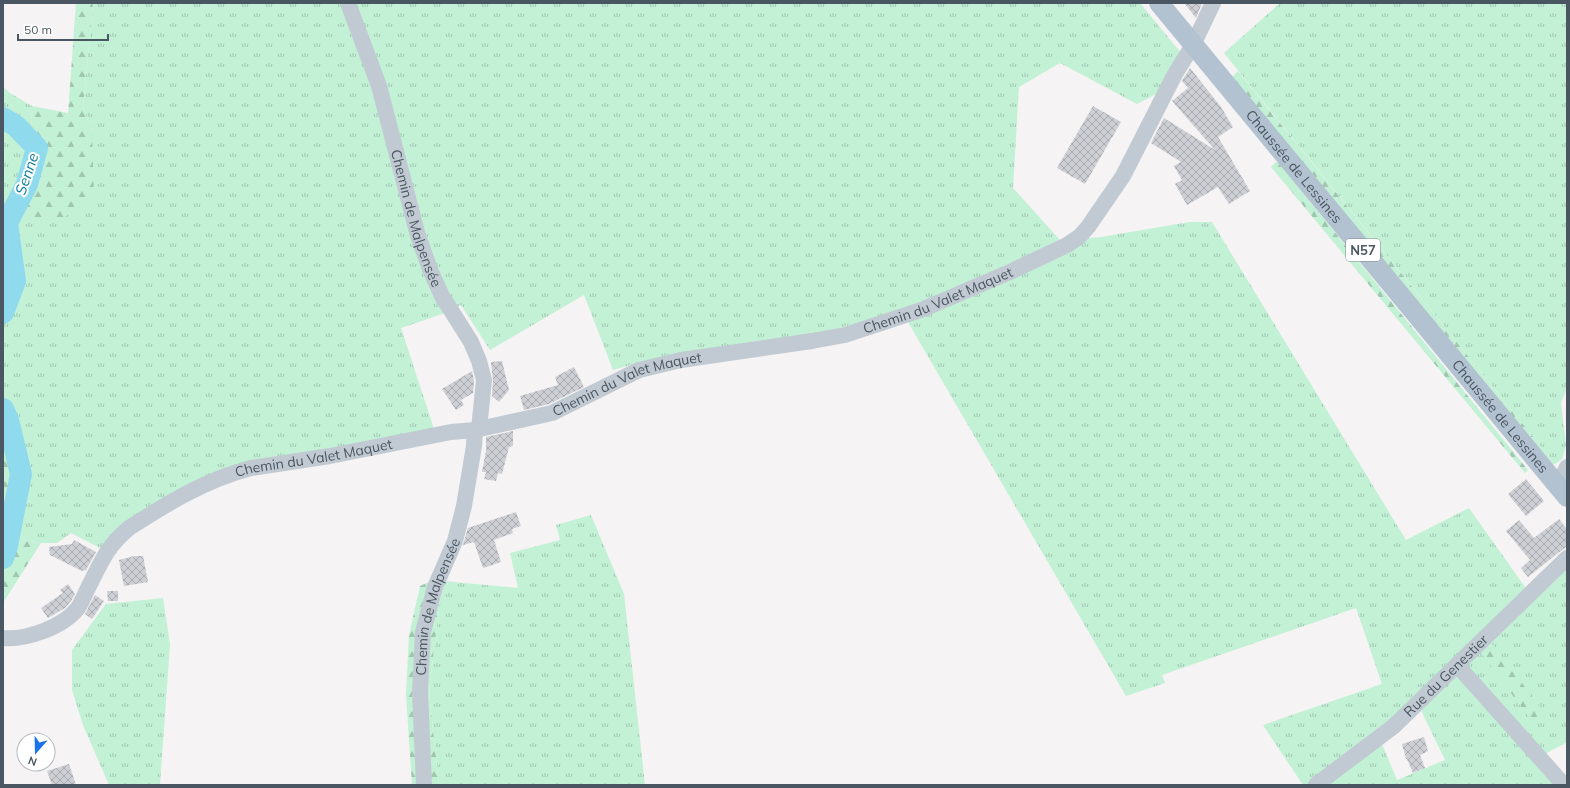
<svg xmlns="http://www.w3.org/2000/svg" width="1570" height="788" font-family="Mulish,sans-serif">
<defs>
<pattern id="grass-tufts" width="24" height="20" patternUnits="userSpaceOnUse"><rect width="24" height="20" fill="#c3f1d5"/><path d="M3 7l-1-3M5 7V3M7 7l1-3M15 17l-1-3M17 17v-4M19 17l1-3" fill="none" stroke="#a0c6b0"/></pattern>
<pattern id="forest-firs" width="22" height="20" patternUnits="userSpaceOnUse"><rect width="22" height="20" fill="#c3f1d5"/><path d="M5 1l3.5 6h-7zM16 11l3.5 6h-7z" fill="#a0c6b0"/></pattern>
<pattern id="building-cross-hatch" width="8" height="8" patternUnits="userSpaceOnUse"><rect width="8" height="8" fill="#cdcfd5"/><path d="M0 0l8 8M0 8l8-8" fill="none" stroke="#a8abb0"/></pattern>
</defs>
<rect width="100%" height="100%" fill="#f5f3f3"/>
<path fill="url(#grass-tufts)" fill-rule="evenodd" d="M93,3H1140L1181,53L1160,92L1137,104L1060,63L1019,87L1013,188L1060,240L1101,237L1189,222H1212L1406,540L1469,508L1527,590L1567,549V742L1545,754L1567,785H1303L1263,725L1382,684L1356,608L1162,675L1165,683L1126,696L902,312L808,336L638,363L613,370L584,295L490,350L461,305L445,313L401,328L437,438L235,475L145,519L100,548L71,533L57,543H41L5,537L18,475L3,417V301L11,280L3,238V220H60L92,131L83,107ZM1415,698L1445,760L1397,780L1377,732Z
M1280,3H1567V388L1561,403L1566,445L1562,459L1555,464L1224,53Z
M3,87L10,93L32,106L31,150L21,184L3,214Z
M591,515L624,594L645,785H439L429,692L441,591L433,580L518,588L510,553L560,540L556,525Z
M163,598L170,644L160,785H109L83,725L72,690V650L106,604Z"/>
<path fill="url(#forest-firs)" d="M76,3H93L83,107L92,131L94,197L60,220H3V214L21,184L31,150L32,106L68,113Z
M1238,71L1555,464L1549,466L1230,79Z
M1277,161L1528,470L1525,473L1271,167Z
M3,238L11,280L3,301Z
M3,417L18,475L5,537L41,543L3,603Z
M433,580L441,591L429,692L439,785H412L406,695L409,635L420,586Z
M1484,633L1546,715L1534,724L1473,642Z"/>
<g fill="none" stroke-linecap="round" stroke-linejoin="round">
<path stroke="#90daee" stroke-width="22" d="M3,118L16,126L37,148L27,184L7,223L15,281L3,313
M3,409L8,420L21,474L7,546L3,558"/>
</g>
<path fill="url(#building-cross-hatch)" d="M1184,3H1202L1196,18Z
M1190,68L1221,107L1233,127L1218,137L1250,191L1229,204L1218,187L1187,205L1175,184L1182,180L1174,166L1181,162L1151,143L1164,118L1215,150L1172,101L1188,88L1182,81Z
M1093,106L1121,122L1085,184L1057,168Z
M502,361L509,390L499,402L492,396L493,381L491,362Z
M574,367L584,387L549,404L524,410L520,396L558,385L555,377Z
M472,371L474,381L473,393L461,400L464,405L456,410L442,389Z
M513,431V446L509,447L502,474L498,473L496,481L484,479L486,472H482L486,451V437Z
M1526,479L1544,501L1526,516L1508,494Z
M516,512L521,526L512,529L513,533L494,540L501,562L483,568L474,542L463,545L468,528Z
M1559,519L1567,529V546L1528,577L1521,568L1530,560L1506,531L1519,520L1534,538Z
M74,540L96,552L86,570L82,571L50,555L49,547L72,544Z
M134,556H143L148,582L124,586L119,560Z
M68,584L75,594L71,601L65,608L48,618L41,608L63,593L60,590Z
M107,591H118V601H108Z
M95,595L104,601L92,619L85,614Z
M1424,737L1428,751L1420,755L1425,768L1413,773L1407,759H1406L1402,744Z
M69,764L76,785H52L47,771Z"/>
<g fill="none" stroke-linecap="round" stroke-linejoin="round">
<g stroke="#c1cad2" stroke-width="16">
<path id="s1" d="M348,3L379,86L418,236L431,272L442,296L471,342L479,361L484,380L479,429"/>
<path d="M1558,485L1567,467"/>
<path id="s2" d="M3,638C27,640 63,627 78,608C82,602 85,594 88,588C101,563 106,547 129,528C168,503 205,480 251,468L330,456L451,432L475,430L552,413L639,370L681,360L812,341L845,335L921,310L1010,272L1067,245L1079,237L1088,227L1123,176L1175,74L1193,45L1213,3"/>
<path d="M1457,665L1564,785"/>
<path id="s3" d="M424,785L420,692L423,632L435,587L455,541L464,506L474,446L475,430"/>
<path id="s4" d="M1316,785L1394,726L1567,558"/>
</g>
<path stroke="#b3c2d1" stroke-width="20" id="s5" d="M1159,3L1567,497"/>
</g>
<g text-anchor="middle" stroke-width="4" stroke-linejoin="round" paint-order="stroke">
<rect fill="#fff" stroke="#808990" stroke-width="1" x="1346" y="239" width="34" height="22" rx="3"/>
<g font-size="13" font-weight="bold" fill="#4a5661">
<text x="1363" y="255">N57</text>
</g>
<g font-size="14" fill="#4a5661" stroke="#fff">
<text dy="5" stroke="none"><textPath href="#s5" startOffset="212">Chaussée de Lessines</textPath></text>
<text dy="5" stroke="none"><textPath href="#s1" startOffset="226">Chemin de Malpensée</textPath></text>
<text dy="5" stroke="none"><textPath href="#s2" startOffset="1027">Chemin du Valet Maquet</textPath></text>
<text dy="5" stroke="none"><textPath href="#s2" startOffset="703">Chemin du Valet Maquet</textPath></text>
<text dy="5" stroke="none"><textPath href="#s5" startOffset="536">Chaussée de Lessines</textPath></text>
<text dy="5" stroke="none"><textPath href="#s2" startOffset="379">Chemin du Valet Maquet</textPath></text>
<text dy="5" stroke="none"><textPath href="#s3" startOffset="181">Chemin de Malpensée</textPath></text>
<text dy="5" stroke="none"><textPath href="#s4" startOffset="170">Rue du Genestier</textPath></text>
</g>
<g font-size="15" font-style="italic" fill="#0c7c9b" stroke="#fff">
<text transform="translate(27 174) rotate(-71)" y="5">Senne</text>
</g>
</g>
<rect width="1570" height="788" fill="none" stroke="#4a5661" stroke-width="8"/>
<g transform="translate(36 752) rotate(200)"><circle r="19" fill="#ffffff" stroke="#b7bbc0"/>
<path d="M0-3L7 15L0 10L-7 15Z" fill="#1a73e8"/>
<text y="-6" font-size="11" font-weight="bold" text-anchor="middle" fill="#4a5661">N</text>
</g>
<path d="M18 34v6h90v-6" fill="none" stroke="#4a5661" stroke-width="2"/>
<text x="24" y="34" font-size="12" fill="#4a5661" stroke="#ffffff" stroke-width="3" paint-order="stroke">50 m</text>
</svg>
